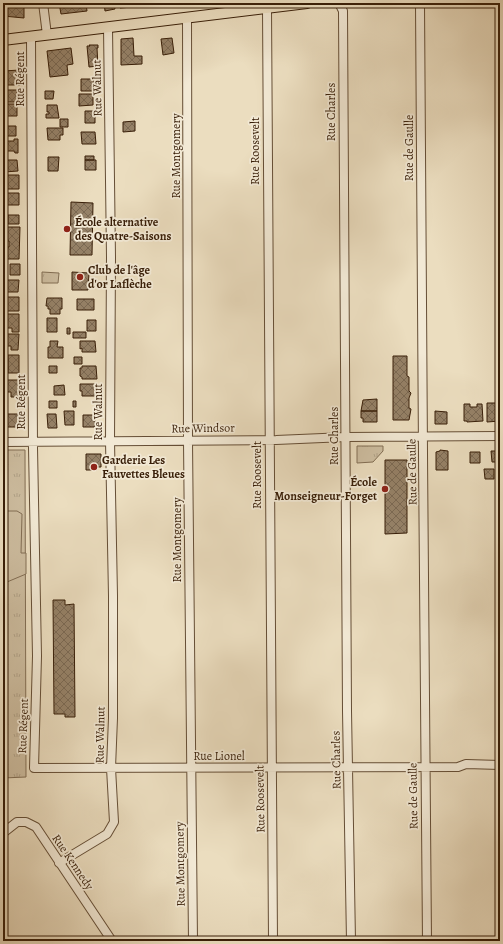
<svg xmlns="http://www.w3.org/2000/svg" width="503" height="944" font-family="Alegreya,serif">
<defs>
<pattern id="park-tufts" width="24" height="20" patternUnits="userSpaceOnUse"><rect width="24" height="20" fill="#cdbda0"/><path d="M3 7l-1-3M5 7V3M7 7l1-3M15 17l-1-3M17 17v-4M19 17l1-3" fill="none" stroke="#b1a288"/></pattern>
<pattern id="building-cross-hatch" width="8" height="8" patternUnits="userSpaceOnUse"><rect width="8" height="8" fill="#958167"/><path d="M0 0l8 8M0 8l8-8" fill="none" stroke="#7b6953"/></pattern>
</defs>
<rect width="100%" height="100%" fill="#ebddbf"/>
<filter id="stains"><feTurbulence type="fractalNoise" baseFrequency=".005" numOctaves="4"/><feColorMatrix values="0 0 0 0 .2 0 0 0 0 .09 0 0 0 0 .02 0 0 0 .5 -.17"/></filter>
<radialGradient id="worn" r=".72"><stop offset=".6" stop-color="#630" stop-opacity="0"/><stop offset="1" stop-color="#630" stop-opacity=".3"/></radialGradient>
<path fill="url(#park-tufts)" stroke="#826e54" d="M42,272L59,273L58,283H42Z
M357,446H383V451L373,462L357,463Z
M3,450H25L26,777L3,778Z"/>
<path fill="#cdbda0" stroke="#826e54" d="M3,511H17L22,514L21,553H26V574L7,582H3Z"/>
<path fill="url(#building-cross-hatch)" stroke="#381e08" d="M3,3H24V18L3,16Z
M59,3H86L87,11L61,14Z
M104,3H114L115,9L105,11Z
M119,3H132L133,7L120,8Z
M138,3H150V4L138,6Z
M152,3H166V5L153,7Z
M133,38L134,56H142V64L121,65V39Z
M172,38L174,53L163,55L161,39Z
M89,45H98V48H97L98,66L89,67L87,46H90Z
M71,48L73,64L67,65L68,75L50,77L47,51Z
M20,70V85H3V71Z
M81,79H93L95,88H93V91H81Z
M4,90H17V102H4Z
M45,91H54L53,99H45Z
M79,94H93V105L79,106Z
M4,104H17V116H4Z
M47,105H57L59,118H46V114H49V112H47Z
M85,111H95V123H85Z
M60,119H68V127H60Z
M135,121V131L123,132V122Z
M4,126H16V136H4Z
M47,128H63V135H60V140H48Z
M81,132H95L96,144H82Z
M14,139H18V153H15L14,151H4V141H14Z
M85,156H94V160H85Z
M48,157H59L58,171H48Z
M4,160H17L18,171L4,172Z
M85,160H96V170H85Z
M7,175H19V189H6Z
M7,193H19V205H7Z
M71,202L93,203L92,255H70Z
M8,215H19V224H8Z
M3,227H20L19,259H5V247H9V241H5V236H3Z
M10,264H20V275H10Z
M72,272L89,273L88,290H72Z
M5,280H19L18,292H4Z
M5,297H19V311H6Z
M47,298H62V309H60V314H50V309H48V306H46Z
M77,299H94V310H77Z
M7,314H19V332H12V328H6Z
M47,318H57V332H47Z
M87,320H96V331H87Z
M67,328H70V334H67Z
M73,332H86V338H73Z
M6,334H19L18,350H11V346H6Z
M50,341H58L57,347H63V358H48V347H50Z
M80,341H95L96,352H82V348L80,349Z
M8,355H19V373H8Z
M393,356H407V376L409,377V391L411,393L409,398V408L411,409L409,420H393Z
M74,357H82V364H74Z
M49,366H57V373H49Z
M82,366H96L97,379H82V377L80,376V368H82Z
M4,380H19V397H11V392H4Z
M80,384H96V396H82V391H80Z
M64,385L65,395H54V386Z
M377,399V411H361L363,400Z
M49,401H57V408H49Z
M73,401H76V407H73Z
M487,403H500V421L487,422Z
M464,404H470V407H477V404H482L483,421L467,422V421H464Z
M64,411H74V425H65Z
M361,411H377V422H363V418H361Z
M435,411L447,412V424H435Z
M3,414H22V427H3Z
M47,414H56L57,428H48Z
M83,415H95V427H83Z
M440,450L448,451V470H436V452L440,451Z
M491,451H500V462H492Z
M470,452H480V463H470Z
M86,454H101V467H92V470H86Z
M385,460H407V533L385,534Z
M484,469H494V479H485Z
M53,600H65V605L74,604L75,717H65V714H54Z"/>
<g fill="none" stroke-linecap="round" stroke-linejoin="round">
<defs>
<path id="minor" d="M43,3L47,35
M339,3L343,11L347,711L351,941
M420,3C422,316 424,628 427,941
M267,9L273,941
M187,18L188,441L193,941
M31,37L33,448L37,656L34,768L458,767L466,764L500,765
M3,442L276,440L346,437L500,436
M3,833L17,822H26L36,827L112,941
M59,863L107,834L114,822L111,768L113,718V596L110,441L111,257L108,28"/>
<path id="major" d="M3,40L307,3"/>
</defs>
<use href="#minor" stroke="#654e36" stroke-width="10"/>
<use href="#major" stroke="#381e08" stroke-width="12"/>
<use href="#minor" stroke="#f2e9d5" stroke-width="8"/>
<use href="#major" stroke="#ebddbf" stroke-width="10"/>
</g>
<g fill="#8f2418" stroke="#f2e9d5" stroke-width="1.5">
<circle cx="67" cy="229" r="4"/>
<circle cx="80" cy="277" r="4"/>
<circle cx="94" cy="467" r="4"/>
<circle cx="385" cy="489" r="4"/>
</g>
<g text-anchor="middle" stroke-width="3.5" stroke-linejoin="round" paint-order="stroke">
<g font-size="12" fill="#381e08" stroke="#f2e9d5">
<text transform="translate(20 79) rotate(-90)" y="4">Rue Régent</text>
<text transform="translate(97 88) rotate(-91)" y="4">Rue Walnut</text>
<text transform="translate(331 112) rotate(-90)" y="4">Rue Charles</text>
<text transform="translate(409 148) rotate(-90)" y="4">Rue de Gaulle</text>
<text transform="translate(255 151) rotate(-90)" y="4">Rue Roosevelt</text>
<text transform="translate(176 156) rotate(-90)" y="4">Rue Montgomery</text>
<text transform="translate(21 402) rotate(-90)" y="4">Rue Régent</text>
<text transform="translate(98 412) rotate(-90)" y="4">Rue Walnut</text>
<text transform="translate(203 428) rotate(-1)" y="4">Rue Windsor</text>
<text transform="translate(334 436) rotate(-90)" y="4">Rue Charles</text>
<text transform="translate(412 472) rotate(-91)" y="4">Rue de Gaulle</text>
<text transform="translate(257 475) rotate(-90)" y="4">Rue Roosevelt</text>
<text transform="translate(177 540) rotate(-90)" y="4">Rue Montgomery</text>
<text transform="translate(23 726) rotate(-88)" y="4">Rue Régent</text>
<text transform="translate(100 735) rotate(-89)" y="4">Rue Walnut</text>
<text x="219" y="760">Rue Lionel</text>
<text transform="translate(336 760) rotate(-91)" y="4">Rue Charles</text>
<text transform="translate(413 796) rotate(-91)" y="4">Rue de Gaulle</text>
<text transform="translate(260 799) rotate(-91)" y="4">Rue Roosevelt</text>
<text transform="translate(73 862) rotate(56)" y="4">Rue Kennedy</text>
<text transform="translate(180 864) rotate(-91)" y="4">Rue Montgomery</text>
</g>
<g font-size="12" font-weight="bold" fill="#381e08" stroke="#f2e9d5" text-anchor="start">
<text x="75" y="226">École alternative<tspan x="75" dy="14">des Quatre-Saisons</tspan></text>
<text x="88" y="274">Club de l'âge<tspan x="88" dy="14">d'or Laflèche</tspan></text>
<text x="102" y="464">Garderie Les<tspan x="102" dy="14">Fauvettes Bleues</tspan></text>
<text x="377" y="486" text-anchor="end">École<tspan x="377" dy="14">Monseigneur-Forget</tspan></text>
</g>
</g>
<rect width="503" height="944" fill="none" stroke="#ebddbf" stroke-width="16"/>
<rect x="4" y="4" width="495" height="936" fill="none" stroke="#381e08" stroke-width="2"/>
<rect x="8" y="8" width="487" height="928" fill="none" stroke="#381e08"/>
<rect width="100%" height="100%" filter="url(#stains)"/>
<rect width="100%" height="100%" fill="url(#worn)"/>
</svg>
